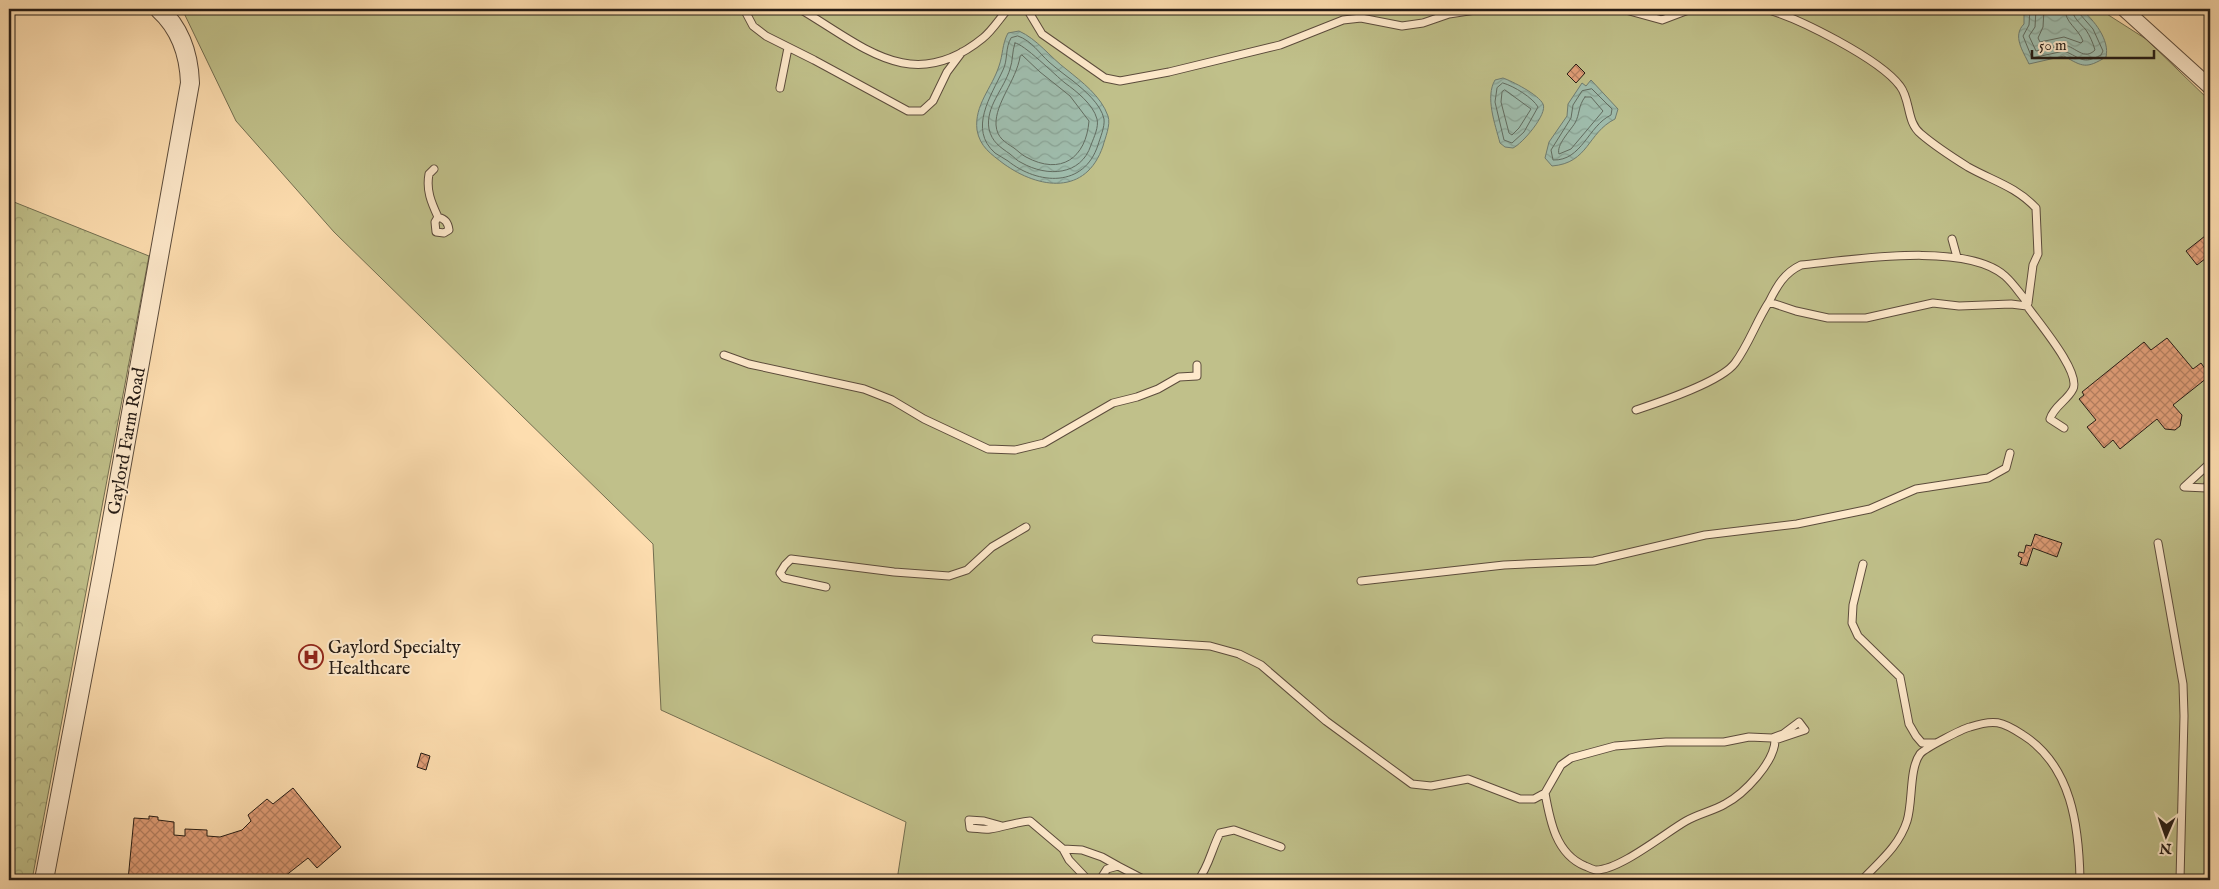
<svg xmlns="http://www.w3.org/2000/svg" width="2219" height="889" font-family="'IM FELL English',serif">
<defs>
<pattern id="forest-crowns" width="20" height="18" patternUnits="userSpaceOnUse" patternTransform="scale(1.25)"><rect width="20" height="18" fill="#c0c08a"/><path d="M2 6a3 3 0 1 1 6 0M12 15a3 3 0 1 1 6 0" fill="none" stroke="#a5a476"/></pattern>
<pattern id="water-waves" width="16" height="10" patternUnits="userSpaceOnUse" patternTransform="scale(1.25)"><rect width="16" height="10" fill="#9fbcac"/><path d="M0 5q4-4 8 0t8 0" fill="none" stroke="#89a193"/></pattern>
<pattern id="building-cross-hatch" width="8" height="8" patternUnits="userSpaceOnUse" patternTransform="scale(1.25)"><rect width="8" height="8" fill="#e19e78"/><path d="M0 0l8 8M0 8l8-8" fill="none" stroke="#b68061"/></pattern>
</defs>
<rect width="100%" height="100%" fill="#fdddaf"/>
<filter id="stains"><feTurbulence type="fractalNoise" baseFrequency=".004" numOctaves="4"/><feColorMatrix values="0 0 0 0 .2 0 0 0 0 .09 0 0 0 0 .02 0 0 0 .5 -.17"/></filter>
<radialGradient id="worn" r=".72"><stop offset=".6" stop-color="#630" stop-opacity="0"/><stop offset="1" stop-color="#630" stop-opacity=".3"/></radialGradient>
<path fill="#c0c08a" stroke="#736e50" d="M182,9H2099L2146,39L2210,101V880H897L906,822L661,710L653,544L334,232L236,121Z"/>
<path fill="url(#forest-crowns)" stroke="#736e50" d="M9,200L149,256L32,880H9Z"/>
<path fill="url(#water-waves)" stroke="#6f7c70" d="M2026,9H2081C2094,20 2110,40 2106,57C2086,69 2083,67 2064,56L2029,64C2023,51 2012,36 2024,24V12Z
M1019,31C1037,39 1050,57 1066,69C1082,82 1101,96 1108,116C1111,125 1105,138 1103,146C1086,196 1039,189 1004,164C991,154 980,147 977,130C974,105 992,88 999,66C1003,55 1002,44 1008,33Z
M1503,78C1512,81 1539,95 1543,104C1548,114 1522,144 1513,148L1505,147L1500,143C1495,124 1485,97 1495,80Z
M1591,80L1618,109L1615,119C1587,133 1589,163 1552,166L1545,158L1549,142L1567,116L1568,104L1582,83L1586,86Z"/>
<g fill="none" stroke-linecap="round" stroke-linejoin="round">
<path stroke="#626c60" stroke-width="1" d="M2030,9L2029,25L2023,36L2032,58L2064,51C2082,58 2082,65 2101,55L2103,51L2093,29L2079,13L2078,9
M2036,9L2035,27L2029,36L2036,51L2064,45C2076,47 2084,61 2095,50C2093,43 2090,36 2086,30C2080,23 2073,18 2072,9
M2044,9L2043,27L2038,38L2040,42L2064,37L2081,43L2083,41C2078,28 2065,23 2065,9
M1018,36C1032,41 1039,53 1049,62C1057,69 1065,75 1073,81C1084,90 1101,104 1104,119C1105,127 1100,138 1098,145C1084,188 1038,185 1008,161C1004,158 999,156 995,153C968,129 991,96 1003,70C1008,60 1005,48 1011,38Z
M1015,43C1023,43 1055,75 1065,83C1076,91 1093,104 1097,119C1099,127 1094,137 1091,145C1081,176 1047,177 1022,163C1017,161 1014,157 1010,154C1000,147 992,142 989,129C985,107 1004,89 1010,69C1013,61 1012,51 1015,43Z
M1022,55L1040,72L1070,96L1089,121C1086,158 1061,176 1026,157C1022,155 1018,151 1014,148C1005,142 997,138 996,125C995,103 1016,81 1020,57Z
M1503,83C1514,86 1533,98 1538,107L1524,132L1512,143L1504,140L1495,102L1497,88Z
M1592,89L1612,109L1611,115C1588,126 1582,161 1553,160L1551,150L1571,118L1573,105L1582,91Z
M1505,90L1531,109L1519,128L1512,135L1509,133L1501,102L1502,92Z
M1585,97H1591L1603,111L1571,149L1559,154C1556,145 1570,131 1575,123C1580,114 1578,106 1585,97Z"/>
</g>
<path fill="url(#building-cross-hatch)" stroke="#261c15" d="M1576,64L1585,73L1576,83L1567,74Z
M2205,236L2210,242V255L2197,265L2186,251Z
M2167,338L2193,369L2201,363L2206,370L2207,378L2173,405L2182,415L2180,426L2175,430L2165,429L2157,419L2120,449L2113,440L2104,448L2087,427L2096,420L2079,399L2084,395L2082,392L2144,342L2151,350Z
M2035,534L2062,543L2057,557L2033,548L2027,566L2020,564L2022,558L2018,556L2019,552L2024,553L2026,545L2031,546Z
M421,753L430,756L426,770L417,767Z
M293,788L341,847L317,868L308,858L280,880H128L134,818L149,819V816L158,817V820L174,822V835L185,836V829L207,830V836L220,837L242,830L251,821L248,815L267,799L273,804Z"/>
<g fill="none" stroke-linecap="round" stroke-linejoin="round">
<defs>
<path id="service" d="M744,9L753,26L766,36L814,60L908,111H922L933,101L947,72L962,52
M800,9C863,46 912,96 983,38C992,31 1000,18 1008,9
M1029,9L1030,14L1042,34L1105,78L1120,81L1169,72L1280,45L1343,20L1361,18L1402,26L1423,23L1449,14L1482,9
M1622,9L1662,20L1691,9
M1765,9C1797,17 1880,59 1900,86C1911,100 1906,122 1921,134C1935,146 1952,157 1968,167C1993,181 2015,186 2036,208L2038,254L2033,265L2028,303
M780,88L788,48
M434,169L429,174C426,190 431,202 438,217L435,222L436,232L444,233L449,230C448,222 445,219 438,217
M1952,239L1957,257
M1769,302C1777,286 1784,273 1801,265C1851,260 1966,241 2005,276C2014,284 2020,294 2028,303
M724,355L749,364L864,389L892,400L924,419L988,449L1015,450L1044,443L1113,403L1137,397L1158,389L1179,377L1197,376V365
M1636,410C1660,402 1721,382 1735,363C1749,344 1756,322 1769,302L1796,311L1828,318H1866L1933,303L1959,306L2011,304L2027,306C2038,322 2081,372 2073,389C2067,401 2054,406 2050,419L2064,428
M2210,463L2184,487L2207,488L2210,475
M2158,543L2183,684L2184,716L2180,880
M1863,564L1853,605L1852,623L1858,636L1900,677L1909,724L1916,736L1922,743H1935
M1361,581L1504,565L1594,561L1705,535L1797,524L1870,509L1916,489L1988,478L2006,468L2010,453
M826,587L784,578L780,573L785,565L791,559L894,572L949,576L967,570L992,547L1026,527
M1096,639L1210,646L1239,654L1261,665L1326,721L1412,784L1431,786L1468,779L1520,799H1534L1545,793L1561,765L1571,758L1615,746L1666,742H1724L1749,737L1772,738L1783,734L1799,722L1805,730L1775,740C1775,762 1744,794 1725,804C1713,811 1698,814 1686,821C1665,833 1620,870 1596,870C1593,870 1588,867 1585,866C1556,854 1550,821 1545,793
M1002,826L984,821L969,820L970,828C976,828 984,830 990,829C1004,827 1016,822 1030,821L1063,849L1082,850L1102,857L1118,866
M1063,849L1069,860L1088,880
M1100,880L1107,869L1118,866L1145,880
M1198,880C1208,869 1212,848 1220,833L1234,830L1281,847
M1862,880C1880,861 1899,846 1907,821C1913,802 1909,769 1920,754C1925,748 1962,729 1970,727C1994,719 2002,721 2023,735C2072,766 2079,827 2080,880"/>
<path id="minor" d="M2124,9L2210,87"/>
<path id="tertiary" d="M44,880L104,564L190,83C189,54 181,29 159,9"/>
</defs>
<use href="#service" stroke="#5c4c3c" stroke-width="9"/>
<use href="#minor" stroke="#5c4c3c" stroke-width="16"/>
<use href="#tertiary" stroke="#5c4c3c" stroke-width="20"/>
<use href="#service" stroke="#fee9cb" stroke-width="7"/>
<use href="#minor" stroke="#fee9cb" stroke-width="14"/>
<use href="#tertiary" stroke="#fee9cb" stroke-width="18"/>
</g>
<defs>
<symbol id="hospital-ring" viewBox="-11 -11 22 22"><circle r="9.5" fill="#fee9cb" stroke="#8f2418" stroke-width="1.5"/><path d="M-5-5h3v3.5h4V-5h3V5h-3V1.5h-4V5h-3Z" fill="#8f2418"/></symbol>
</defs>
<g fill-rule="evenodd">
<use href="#hospital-ring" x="297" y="643" width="28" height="28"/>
</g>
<g text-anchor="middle" stroke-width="4" stroke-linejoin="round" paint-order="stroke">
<g font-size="18" fill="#261c15" stroke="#fee9cb">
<text transform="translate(126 441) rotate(-80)" y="6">Gaylord Farm Road</text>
</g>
<g font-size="18" fill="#261c15" stroke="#fee9cb" text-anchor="start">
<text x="328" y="653">Gaylord Specialty<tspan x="328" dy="21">Healthcare</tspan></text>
</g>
</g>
<rect width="2219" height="889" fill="none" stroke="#fdddaf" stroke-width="30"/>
<rect x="10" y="10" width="2199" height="869" fill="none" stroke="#261c15" stroke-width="2.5"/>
<rect x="15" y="15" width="2189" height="859" fill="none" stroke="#261c15"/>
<g transform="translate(2166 836) rotate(182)" stroke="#fee9cb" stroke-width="4" paint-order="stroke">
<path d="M0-4L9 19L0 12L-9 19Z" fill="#261c15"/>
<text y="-8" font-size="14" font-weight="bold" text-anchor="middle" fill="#261c15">N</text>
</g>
<path d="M2032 50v8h122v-8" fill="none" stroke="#261c15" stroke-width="2.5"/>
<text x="2039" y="50" font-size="15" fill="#261c15" stroke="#fee9cb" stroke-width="4" paint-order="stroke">50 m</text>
<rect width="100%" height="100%" filter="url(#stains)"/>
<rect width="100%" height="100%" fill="url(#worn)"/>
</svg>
